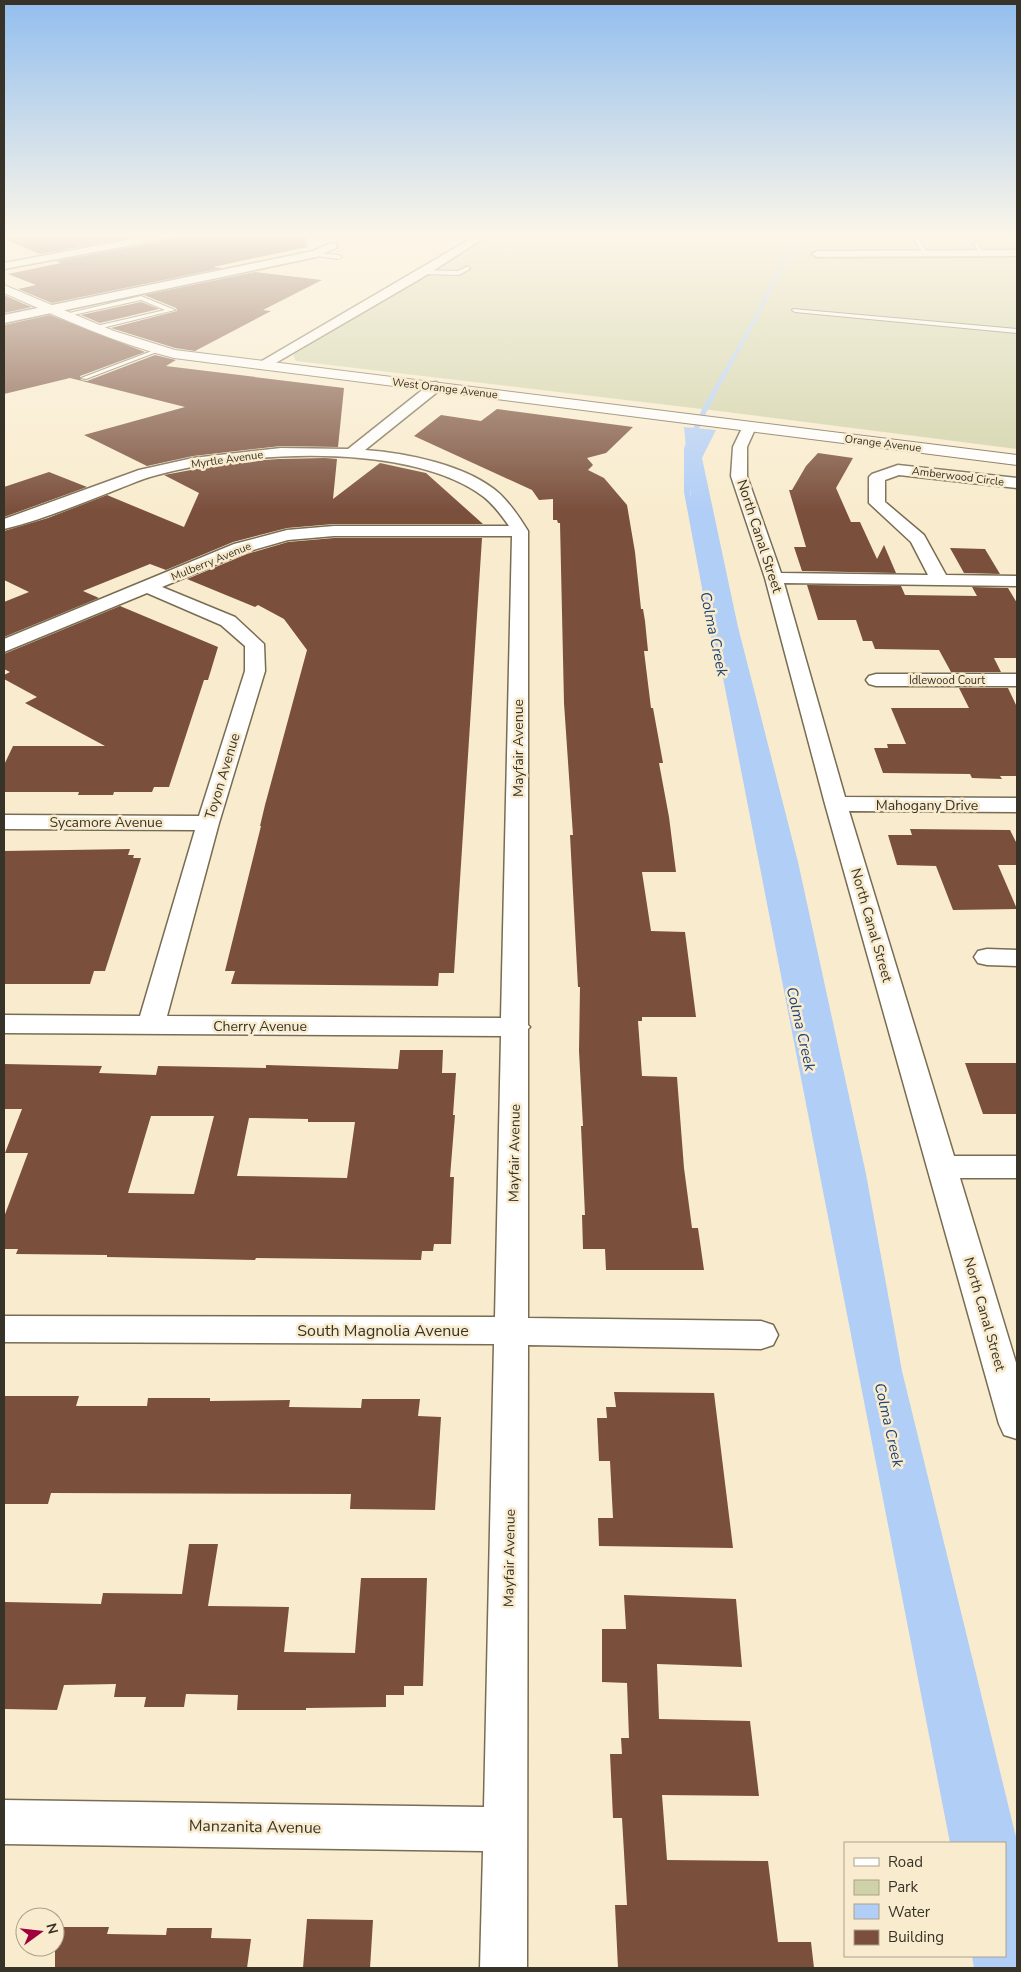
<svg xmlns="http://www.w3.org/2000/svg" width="1021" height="1972" font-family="'Nunito Sans',sans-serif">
<rect width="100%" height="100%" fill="#f9ecce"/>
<path fill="#cfd2a8" d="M492,235H1017V449L727,412L296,361L293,355Z"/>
<path fill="#b1cef7" d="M684,427L716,430L702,458L738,627L798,862L866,1174L902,1371L1017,1841V1968H974L972,1956H1005V1843H950L694,529Z"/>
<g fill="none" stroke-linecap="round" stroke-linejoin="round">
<path fill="#b1cef7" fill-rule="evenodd" d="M795,235H799L758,317L709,407L690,448V492L724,663L720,665L716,663L684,492V448L703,407L754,317Z"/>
</g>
<path fill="#7a4f3c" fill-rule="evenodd" d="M4,235H146L40,254L4,239Z
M176,235H306L307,247L213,267L222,268L52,303L18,289L36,285L8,274L61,263L56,261L169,240Z
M255,272L322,280L263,310L271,311L195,351L175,348L111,328L177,311L176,308L144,295Z
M4,295L24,304L32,307L4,313Z
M141,302L159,309L100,323L81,315Z
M50,315L145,352L80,376L81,380L87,381L155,355L176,360L166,366L344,388L338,447L281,446L193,456L147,466L84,435L185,407L70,378L4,394V325Z
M497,409L633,427L606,453L587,458L593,465L588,470L604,478L627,505L635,552L641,609H643L645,621L648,651H644L651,708H653L663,763H659L669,817L676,872H642L651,931L685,932L696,1017H642V1021H638L642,1076L677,1077L684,1168L692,1228H698L704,1270H606L605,1249H583L582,1215H585L581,1126H583L579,1051L580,987H578L570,835H573L564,703L560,523H558L557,520H553V499L539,500L532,490L414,436L441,415L481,421Z
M818,453L853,458L836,488L851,522H860L877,559L884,545L896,573L802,571L794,547H806L789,490H792L806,466Z
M325,458L337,459L333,499L380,463L426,473L483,524H334L287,528L233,542L166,570L150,564L83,591L99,598L4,637V602L29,592L4,580V531L48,518L107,495L184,527L199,493L164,475L234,462L279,459Z
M49,472L87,487L4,517V487Z
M334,538H482L454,973H439L438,986L231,984L235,971H225L261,826H260L265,805L307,650L284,619L258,605L255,607L187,579L247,554L288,542Z
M950,548L985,549L1000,574L964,573Z
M807,585L901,586L905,595L977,596L972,587L1008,588L1017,603V658H994L1001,672H951L939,650L875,649L872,641H863L856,620H818Z
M120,606L218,647L208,680H204L169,787H154L152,792H114L113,795H78L79,792H4V765L13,746H105L25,703L37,697L4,679V675L10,672L4,669V654Z
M959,688H1008L1017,707V776H1000L1002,779L972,778L970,774L883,773L874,748H888L887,744H906L891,708H969Z
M910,829L1010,830L1017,844V865H998L1017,909L953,910L936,866L897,865L888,835H912Z
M130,849L128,855H134L133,858H141L105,971H94L90,984H4V851Z
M400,1050H443L442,1073H456L453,1115H455L450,1177H454L451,1244H434L433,1251H422L421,1260L256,1258L255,1260L107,1257V1255L16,1254L18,1249H4V1217L28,1153H5L22,1109H4V1064L102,1066L99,1073L156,1075L158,1066L266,1068V1065L398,1069ZM151,1116H214L194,1194L128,1193ZM249,1118L308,1119V1122H355L347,1178L237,1176Z
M965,1063H1017V1114H983Z
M614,1392L714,1393L733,1548L599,1546L598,1518H613L610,1461H599L597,1418H607L606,1407H616Z
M4,1396H79L76,1406H147L148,1398H210V1401L290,1400L289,1407L361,1408L362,1399H420L418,1416L441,1417L435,1510L350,1509L351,1494L51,1493L48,1504H4Z
M189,1544H218L208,1606L289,1607L284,1652L355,1653L361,1578H427L423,1686H404V1695H386V1707L306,1708V1710H237L238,1695L186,1694L184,1707H144L146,1697H114L116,1684L64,1685L57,1710L4,1709V1602L101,1604L103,1593L182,1594Z
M624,1595L736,1599L742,1667L657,1664L659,1719L750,1721L759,1796L662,1795L667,1860L768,1861L778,1942H811L814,1968H618L615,1905H627L622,1818H613L610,1754H622L621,1738H629L627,1683L602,1682V1629H626Z
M307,1919L373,1920L370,1968H303Z
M55,1927H109L107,1934L166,1935L167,1928H212L211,1938L251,1939L247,1968H55Z"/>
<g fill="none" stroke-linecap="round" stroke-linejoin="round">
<defs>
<path id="service" d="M911,235H916L928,254H924Z
M973,242H977L984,254H980Z
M314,253L339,255L342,257L339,259L316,256Z
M468,266L470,269L459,275L423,274L420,272L423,270L458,271Z
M141,296L175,310L94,330L92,329V327L165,310L141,300L64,317L61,315Z
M793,309L1017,329V333L795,312L792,310Z
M157,349L162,350L86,379L81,378Z"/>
<path id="minor" d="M154,235H174L169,238L4,269V263Z
M477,235H489L420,279L267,368H257L255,365Z
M332,243L336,244L337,246L336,248L316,257L4,323V315L313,251Z
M1017,250V256L817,257L812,254L817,251Z
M436,382L443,386L441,389L365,450C406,453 468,465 500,494C511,505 520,518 528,531V1025L530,1027L528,1029V1318L761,1321L773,1325L778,1335L773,1345L761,1349L528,1345L527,1968H480L483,1851L4,1844V1800L484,1807L494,1344L4,1342V1316L495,1317L501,1036L4,1033V1015L140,1016L195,830L4,829V815L199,816L245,671V646L221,625L147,593L4,652V639L234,544L287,530L334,526H509C502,516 494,505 484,497C410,441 243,451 157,475C144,478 131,484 118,489C82,503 42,520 4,529V519L139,470L193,458L281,448L348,449L431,383ZM334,536H512L501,1018L167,1016L219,823L265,671L264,644L235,617L162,587L246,552L288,540Z
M749,423L754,424L756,427L747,447V476L781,573L928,575L911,542L869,503V477L872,474L898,465L1017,478V488L899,475L885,480V502L924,535L946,575L1017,576V586L784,583L845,797L1017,798V812L849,811L954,1156H1017V1178H960L1017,1366V1439L1004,1435L999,1424L825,804L765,578L731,476L733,447L744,424Z
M876,674H1017V686H876L869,684L866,680L869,676Z
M987,949L1017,950V966L987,965L978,963L974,957L978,951Z"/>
<path id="tertiary" d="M4,285L114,331L175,350L1017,455V465L174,358C115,343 60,318 4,293Z"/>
</defs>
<use href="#service" stroke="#786c52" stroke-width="2"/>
<use href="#minor" stroke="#786c52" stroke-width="3"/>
<use href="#tertiary" stroke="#786c52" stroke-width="2"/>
<use href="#service" fill="#fff" fill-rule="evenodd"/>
<use href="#minor" fill="#fff" fill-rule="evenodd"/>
<use href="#tertiary" fill="#fff" fill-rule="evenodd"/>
</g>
<linearGradient id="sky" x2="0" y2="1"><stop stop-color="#92beee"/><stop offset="0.46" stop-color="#fcf6e9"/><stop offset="1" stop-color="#fcf6e9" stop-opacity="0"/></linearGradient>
<rect width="1021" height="511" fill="url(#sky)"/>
<g text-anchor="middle" stroke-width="5" stroke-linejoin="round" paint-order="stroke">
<g font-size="11" fill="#383328" stroke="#f9ecce">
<text transform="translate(445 388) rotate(7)" y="4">West Orange Avenue</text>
<text transform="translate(883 443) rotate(7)" y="4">Orange Avenue</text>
<text transform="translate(227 459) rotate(-8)" y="4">Myrtle Avenue</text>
<text transform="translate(958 476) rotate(7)" y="4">Amberwood Circle</text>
<text transform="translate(211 561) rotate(-22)" y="4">Mulberry Avenue</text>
<text x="947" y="684">Idlewood Court</text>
</g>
<g font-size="14" fill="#383328" stroke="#f9ecce">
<text transform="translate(760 536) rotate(72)" y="5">North Canal Street</text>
<text transform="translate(518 748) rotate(-90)" y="5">Mayfair Avenue</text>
<text transform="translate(222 776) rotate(-73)" y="5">Toyon Avenue</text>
<text x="927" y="810">Mahogany Drive</text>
<text x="106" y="827">Sycamore Avenue</text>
<text transform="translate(872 925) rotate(74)" y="5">North Canal Street</text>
<text x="260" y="1031">Cherry Avenue</text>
<text transform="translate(514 1153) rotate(-89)" y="5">Mayfair Avenue</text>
<text transform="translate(985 1314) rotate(74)" y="5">North Canal Street</text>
<text transform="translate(509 1558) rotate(-89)" y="5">Mayfair Avenue</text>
</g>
<g font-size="15" font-style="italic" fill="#204476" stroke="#f9ecce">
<text transform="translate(714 634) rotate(78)" y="5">Colma Creek</text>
<text transform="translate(801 1029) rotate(77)" y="5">Colma Creek</text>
<text transform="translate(889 1425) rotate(77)" y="5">Colma Creek</text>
</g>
<g font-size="16" fill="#383328" stroke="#f9ecce">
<text x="383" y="1336">South Magnolia Avenue</text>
<text transform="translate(255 1826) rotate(1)" y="6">Manzanita Avenue</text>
</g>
</g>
<rect width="1021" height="1972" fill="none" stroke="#383328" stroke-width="10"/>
<rect x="844" y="1842" width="162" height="115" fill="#f9ecce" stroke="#aca28c"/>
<rect x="854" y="1858" width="25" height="8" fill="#ffffff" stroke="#aca28c"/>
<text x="888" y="1867" font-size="15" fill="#383328">Road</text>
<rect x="854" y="1880" width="25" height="15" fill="#cfd2a8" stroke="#aca28c"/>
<text x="888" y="1892" font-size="15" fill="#383328">Park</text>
<rect x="854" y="1904" width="25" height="15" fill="#b1cef7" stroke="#aca28c"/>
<text x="888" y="1917" font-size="15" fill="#383328">Water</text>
<rect x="854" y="1930" width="25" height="15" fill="#7a4f3c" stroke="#aca28c"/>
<text x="888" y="1942" font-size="15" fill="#383328">Building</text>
<g transform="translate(40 1932) rotate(75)"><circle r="24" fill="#f9ecce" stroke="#aca28c"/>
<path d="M0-4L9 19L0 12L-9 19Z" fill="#a0013d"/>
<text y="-8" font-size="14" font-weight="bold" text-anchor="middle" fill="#383328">N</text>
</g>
</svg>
